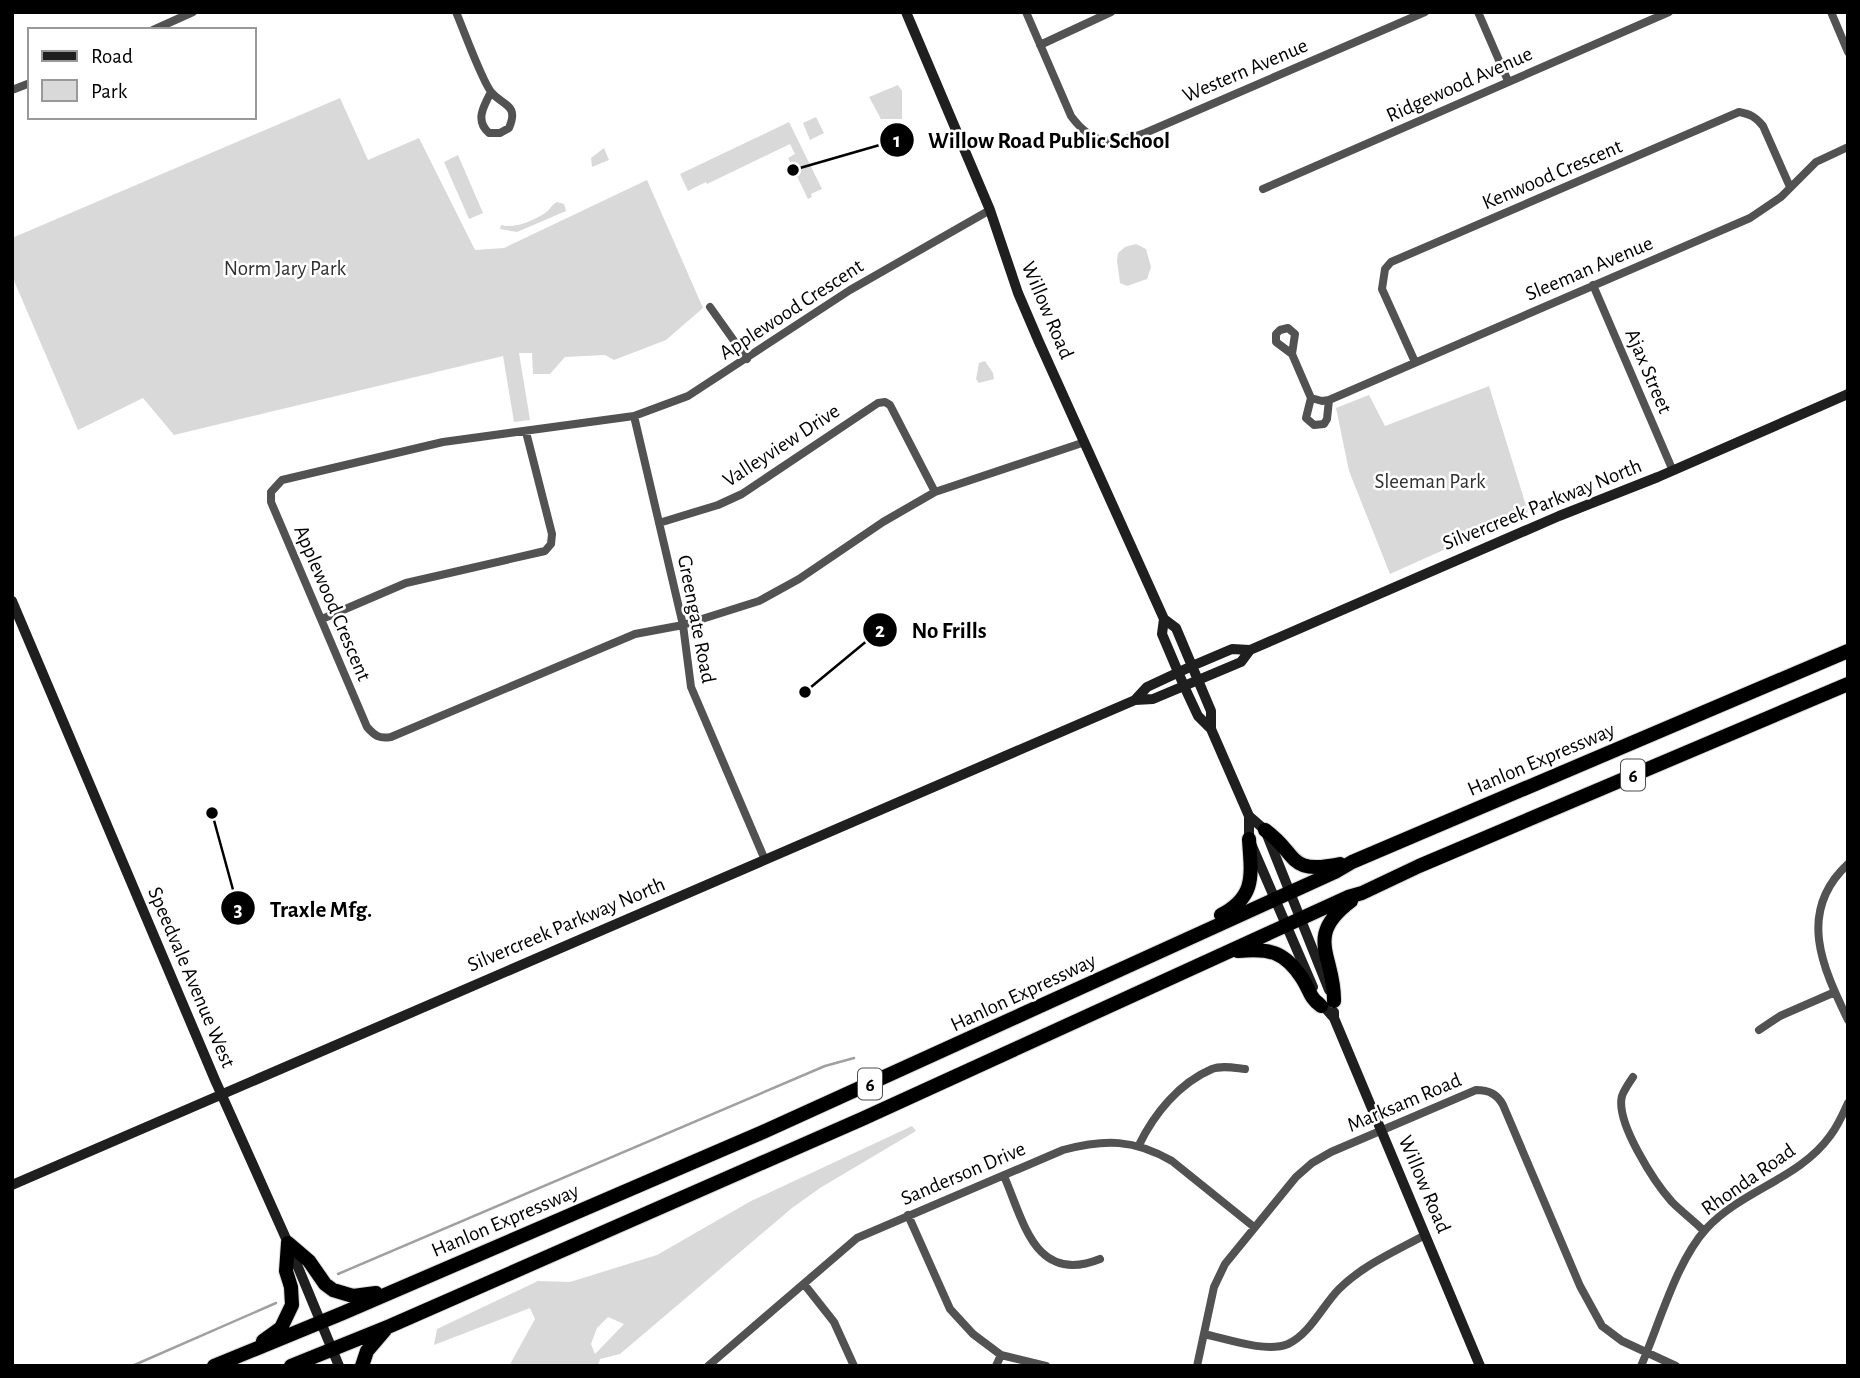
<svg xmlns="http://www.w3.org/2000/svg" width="1860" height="1378" font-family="'Alegreya Sans',sans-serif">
<rect width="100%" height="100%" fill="#fff"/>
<path fill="#d9d9d9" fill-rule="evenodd" d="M898,85L902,91V119H881L869,97Z
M340,98L368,160L419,138L475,250L504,248L647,180L703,308L666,340L614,360L605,355L565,357L550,374H533L532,353H519L530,420L514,422L503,356L174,435L143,398L78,430L12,276V238Z
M816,117L824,133L810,140L803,123Z
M789,122L822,189L811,194L812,197L808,199L788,158L795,154L790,144L707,184L706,182L688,191L680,174Z
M604,148L609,160L592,167L591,158Z
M458,155L483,213L469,219L444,162Z
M557,202L564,204L566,211L517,232L500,229L501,225C514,229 533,221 545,213C550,210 551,205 557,202Z
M1136,244L1146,249L1151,267L1147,279L1127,286L1120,283L1117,261L1118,253L1125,247Z
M985,361L993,373L994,379L979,383L976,379L979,363Z
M1489,386L1528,512L1390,574L1349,471L1336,408L1369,395L1385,426Z
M912,1126L916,1131L820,1188L792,1208L620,1354L600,1359L598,1366H509L535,1319L530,1308L434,1345L437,1329L538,1281L570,1282L657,1255L751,1201ZM608,1317L624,1324L595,1354L591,1344L597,1328Z"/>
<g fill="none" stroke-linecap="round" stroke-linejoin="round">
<path stroke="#a0a0a0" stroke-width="2.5" d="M338,1274L825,1066L854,1058
M132,1366L276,1303"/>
<defs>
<path id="highway" d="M1265,830C1299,854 1286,875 1340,864
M1221,915C1257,896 1251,874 1249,839
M1238,951C1269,948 1284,951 1302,978C1310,990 1309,997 1321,1006
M1334,1001C1335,956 1303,937 1351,901
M288,1243L309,1261L325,1284L333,1290L353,1296L376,1293
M263,1341L281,1328L292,1305L291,1287L286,1271L288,1243
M214,1366L343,1313L763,1132L1335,872L1352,862L1848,651
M291,1366L390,1326L862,1119L1348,897L1362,893L1419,866L1848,684
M362,1366L367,1351L385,1330"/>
</defs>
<use href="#highway" stroke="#dbdbdb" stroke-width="16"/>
<path stroke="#525252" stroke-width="8" d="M456,12C463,28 483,84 492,93C504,106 519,105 509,128L500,133H489C475,121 483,107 491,92
M1026,12L1071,116C1093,146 1113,145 1145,133L1425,12
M1478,12L1508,81
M1831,12L1848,52
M153,30L193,12
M1040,45L1111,12
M12,90L30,83
M1263,189L1669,12
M990,210L850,290L688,396L634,416L443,442L282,480L271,492V502L367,727C375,736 379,739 391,737L635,634L683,625L759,601L799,579L883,522L935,492L1085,442
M1593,285L1673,471
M710,307L747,359
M1292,354L1295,334L1288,328L1280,330L1276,334V342L1292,354L1311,398L1322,401L1329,400L1750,218L1781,197L1816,162L1848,147
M1415,362L1382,289L1385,269L1391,262L1739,112C1750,114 1756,117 1763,126L1790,187
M1311,398L1306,418L1314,425L1324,424L1327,419L1329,400
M634,416L683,625L691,687L765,860
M659,523L718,505L742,494L878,403L885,402L890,405L935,492
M322,619L406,583L545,551L551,544L552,534L526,432
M1848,864C1796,912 1823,968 1848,1020
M1759,1030L1780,1016L1835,992
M1633,1077C1629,1083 1624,1090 1622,1096C1615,1122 1655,1183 1672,1202C1682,1212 1694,1221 1704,1231
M1139,1145C1154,1114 1179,1083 1212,1069C1222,1065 1235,1068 1245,1069
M1004,1176C1024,1222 1035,1285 1100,1259
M908,1215L950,1309L973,1334L1001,1355L1046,1366
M804,1284L834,1322L854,1366
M1204,1334C1227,1339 1266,1353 1288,1344C1310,1334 1323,1305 1339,1289C1363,1265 1396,1251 1425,1235
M708,1366L857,1238L1063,1150C1105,1139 1134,1139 1172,1161L1254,1227
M996,1366L1001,1355
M1197,1366L1214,1287L1225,1264L1296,1177L1312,1163L1331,1152L1476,1090C1489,1090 1497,1094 1503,1105L1580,1286L1602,1326L1622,1341L1676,1366
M1641,1366C1659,1325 1676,1262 1706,1229C1742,1190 1799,1179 1830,1136C1838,1126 1843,1114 1848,1103"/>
<path stroke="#1f1f1f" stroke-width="10" d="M906,12L990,210L1018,293L1039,342L1164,619L1162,634L1184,686L1198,716L1211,729L1249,816V839L1313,987
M12,601L215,1080L288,1243L339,1366
M1164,619L1176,628L1211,711V729
M1135,700L1147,687L1192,666L1232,649L1250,650L1559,516L1658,477L1848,394
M1249,816L1265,830L1329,990
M1319,1001L1334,1018
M1334,1012V1018L1480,1366
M12,1185L1135,700L1153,699L1241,662L1250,650"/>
<use href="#highway" stroke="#000" stroke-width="14"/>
</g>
<g text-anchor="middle" stroke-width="5" stroke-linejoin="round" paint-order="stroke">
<g fill="#fff" stroke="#4c4c4c" stroke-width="2">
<rect x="1621" y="759.5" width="24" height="31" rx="5"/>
<rect x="858" y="1068.5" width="24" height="31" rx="5"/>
</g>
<g font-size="19" font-weight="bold" fill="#000">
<text x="1633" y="782">6</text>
<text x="870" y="1091">6</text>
</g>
<g font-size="21" fill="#000" stroke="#fff">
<text transform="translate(1245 70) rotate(-23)" y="7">Western Avenue</text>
<text transform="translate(1459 84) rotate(-24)" y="7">Ridgewood Avenue</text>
<text transform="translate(1552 174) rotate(-23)" y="7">Kenwood Crescent</text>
<text transform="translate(1589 268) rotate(-23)" y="7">Sleeman Avenue</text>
<text transform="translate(791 309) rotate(-33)" y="7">Applewood Crescent</text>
<text transform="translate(1048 310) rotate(67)" y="7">Willow Road</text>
<text transform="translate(1649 371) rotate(67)" y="7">Ajax Street</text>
<text transform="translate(781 445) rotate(-33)" y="7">Valleyview Drive</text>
<text transform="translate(1542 504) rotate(-22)" y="7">Silvercreek Parkway North</text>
<text transform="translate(333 603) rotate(67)" y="7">Applewood Crescent</text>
<text transform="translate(697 619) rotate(79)" y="7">Greengate Road</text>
<text transform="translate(1541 759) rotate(-23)" y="7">Hanlon Expressway</text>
<text transform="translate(566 924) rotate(-23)" y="7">Silvercreek Parkway North</text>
<text transform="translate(192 977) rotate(67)" y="7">Speedvale Avenue West</text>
<text transform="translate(1023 992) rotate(-25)" y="7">Hanlon Expressway</text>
<text transform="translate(1404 1102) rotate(-23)" y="7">Marksam Road</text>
<text transform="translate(963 1173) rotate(-23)" y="7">Sanderson Drive</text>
<text transform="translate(1748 1179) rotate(-35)" y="7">Rhonda Road</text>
<text transform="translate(1425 1184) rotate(67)" y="7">Willow Road</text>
<text transform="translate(505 1220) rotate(-23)" y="7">Hanlon Expressway</text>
</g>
<g font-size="21" fill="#303030" stroke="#fff">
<text x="285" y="275">Norm Jary Park</text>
<text x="1430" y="488">Sleeman Park</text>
</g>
</g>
<path fill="none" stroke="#000" stroke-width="2.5" d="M793 170L897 140M805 692L880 630M212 813L238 908"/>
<g fill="#000" stroke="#fff" stroke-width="2.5">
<circle cx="793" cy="170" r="7"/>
<circle cx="805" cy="692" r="7"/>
<circle cx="212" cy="813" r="7"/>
<circle cx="897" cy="140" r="18"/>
<circle cx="880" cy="630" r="18"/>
<circle cx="238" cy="908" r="18"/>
</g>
<g font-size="21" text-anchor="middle" font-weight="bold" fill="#fff">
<text x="897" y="147">1</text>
<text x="880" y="637">2</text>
<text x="238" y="916">3</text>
</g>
<g font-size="23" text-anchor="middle" font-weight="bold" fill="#000" stroke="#fff" stroke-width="5" stroke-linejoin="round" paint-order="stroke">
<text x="1049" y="148">Willow Road Public School</text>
<text x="949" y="638">No Frills</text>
<text x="321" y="917">Traxle Mfg.</text>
</g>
<rect width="1860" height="1378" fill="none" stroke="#000000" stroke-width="28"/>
<rect x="28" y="28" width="228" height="91" fill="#ffffff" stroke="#999999" stroke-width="2"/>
<rect x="42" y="51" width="35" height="10" fill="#1f1f1f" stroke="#999999" stroke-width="2"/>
<text x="91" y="63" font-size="21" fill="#000000">Road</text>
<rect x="42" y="80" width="35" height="21" fill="#d9d9d9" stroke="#999999" stroke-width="2"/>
<text x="91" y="98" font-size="21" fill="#000000">Park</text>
</svg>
